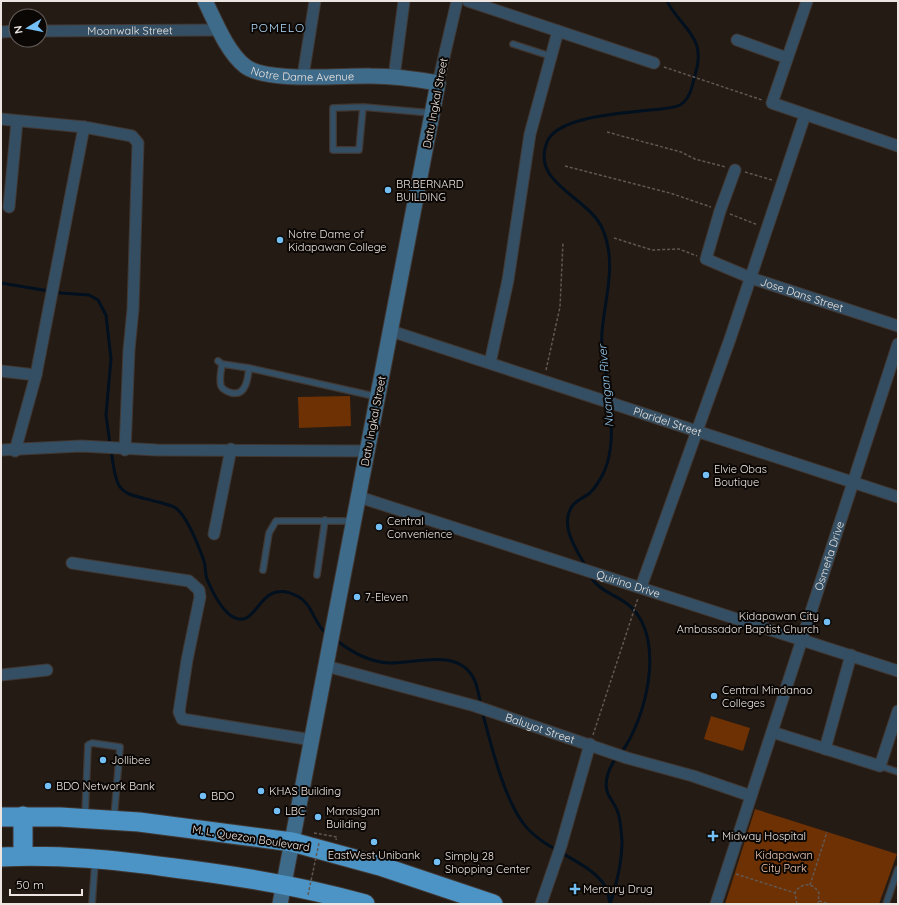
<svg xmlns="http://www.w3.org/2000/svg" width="899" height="905" font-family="Quicksand,sans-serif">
<rect width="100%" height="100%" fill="#251b15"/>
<path fill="#6e3103" d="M350,396L351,426L299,428L298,397Z
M711,716L750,728L743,751L704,739Z
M755,809L897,854L879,904H725Z"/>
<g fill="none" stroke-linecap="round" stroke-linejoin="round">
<path stroke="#00101e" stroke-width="3" d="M1,283L61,293L89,295L98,300L106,315L111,359L106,415L110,444
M610,400C608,377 600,355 602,332C605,297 617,264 603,230C590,197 530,184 547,142C557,116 625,113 650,110C659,109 671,109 680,105C689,100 692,88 694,79C697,68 700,58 697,46C692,29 674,17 667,1
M111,450C118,498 118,491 162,503C169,505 175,506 180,512C190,524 199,547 204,561C206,567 205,574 207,579C212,591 220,607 230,615C259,636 256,573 299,597C313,605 314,625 328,635
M586,567C577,550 558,525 573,505C577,500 585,497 590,493C595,488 601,478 604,472C613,452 612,428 610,406
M590,576C600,593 619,595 631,607C666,640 646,719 621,753
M336,640C350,651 370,662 389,663C416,664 458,647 474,679C478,687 479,697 481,706
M482,711C491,744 503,796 523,823C542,850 589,860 605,886C608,892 609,898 610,904
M610,904C617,883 622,863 622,841C621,831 621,819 617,810C615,805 611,800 608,794C603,782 609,767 617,757"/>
<defs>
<path id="lane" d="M513,44L550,56
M363,107L359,150H333V108L363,107L432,113
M218,361L222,364L249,368L378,397
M222,364C221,371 219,379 221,386C223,390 228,392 232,393C246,396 248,378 249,368
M263,570L269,533L276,521H352
M317,575L325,520
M880,766L898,772
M85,816L88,745L92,743L120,747L114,818
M92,904L95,862
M886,904L898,869"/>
<g id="street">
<path d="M468,1L654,63"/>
<path d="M807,1L772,103L898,146"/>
<path id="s1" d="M40,31L220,30"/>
<path d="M1,32L16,31"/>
<path d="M737,40L787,58"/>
<path d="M303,76L315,1"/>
<path d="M394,77L404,1"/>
<path d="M438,83L457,1"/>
<path d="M1,119L84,127L132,136L138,143L133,309L129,350L125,450"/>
<path id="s2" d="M735,170L720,211L706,259L751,278L898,326"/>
<path d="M9,207L17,121"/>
<path id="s3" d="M391,331L898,497"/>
<path d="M490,363L508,280L530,134L558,31"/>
<path d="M1,371L36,375"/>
<path d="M1,450L81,446L157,450L368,451"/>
<path d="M15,451L36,375L84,127"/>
<path id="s4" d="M359,497L898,671"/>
<path d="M214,534L231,449"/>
<path d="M72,563L189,581L199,590L200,597L187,660L179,712L182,719L312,740"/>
<path d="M641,587L730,339L805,115"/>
<path id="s5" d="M326,666L475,706L627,758L693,776L751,796"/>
<path d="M1,675L47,670"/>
<path d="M772,732L880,766L898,711"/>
<path d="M825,749L851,655"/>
<path d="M541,904L561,846L590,744"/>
<path id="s6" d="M716,904L898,344"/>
</g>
<g id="secondary">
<path id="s7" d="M205,1C215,21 227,52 245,66C266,83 343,75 371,76C394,76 416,79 438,83L280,904"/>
</g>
<path id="highway" d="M23,816V856
M1,817H60L139,822L292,842L380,866L493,904
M1,857C59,854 116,860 174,868C239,876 301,886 365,904"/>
</defs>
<use href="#lane" stroke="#413732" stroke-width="8"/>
<use href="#street" stroke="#413732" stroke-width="13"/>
<use href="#secondary" stroke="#413732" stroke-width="17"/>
<use href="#highway" stroke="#413732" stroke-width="21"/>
<path stroke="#615853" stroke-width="1.5" stroke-dasharray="3 2" stroke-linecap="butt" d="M664,67L762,100
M607,132L681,152L695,159L726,167
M565,166L670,193L711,207
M745,172L772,180
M730,214L758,225
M614,238L652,250L679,249L697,256
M546,370L560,307L563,242
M593,735L638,598
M314,833L337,837L336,840
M736,874L795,893
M810,885L827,832
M819,901L830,904
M797,904L795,893C801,882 813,882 819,893L818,904"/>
<use href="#lane" stroke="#344f63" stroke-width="5.5"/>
<use href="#street" stroke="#344f63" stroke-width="11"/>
<use href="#secondary" stroke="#3f6b8a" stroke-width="15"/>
<use href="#highway" stroke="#4c94c5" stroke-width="19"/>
<path stroke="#615853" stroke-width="1.5" stroke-dasharray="3 2" stroke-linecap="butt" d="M308,895L319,843"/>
</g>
<g fill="#74c0f6" stroke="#0b0705" stroke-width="1.5">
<circle cx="388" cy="190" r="4"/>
<circle cx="280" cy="240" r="4"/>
<circle cx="706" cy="475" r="4"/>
<circle cx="379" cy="527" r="4"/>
<circle cx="357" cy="597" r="4"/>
<circle cx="827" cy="622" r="4"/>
<circle cx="714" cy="696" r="4"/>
<circle cx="103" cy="760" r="4"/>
<circle cx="48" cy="786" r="4"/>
<circle cx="261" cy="791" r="4"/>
<circle cx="203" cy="796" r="4"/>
<circle cx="277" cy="811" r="4"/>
<circle cx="318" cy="817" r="4"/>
<path d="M711 830h4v4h4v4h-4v4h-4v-4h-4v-4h4z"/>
<circle cx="374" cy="842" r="4"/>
<circle cx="437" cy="862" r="4"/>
<path d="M573 883h4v4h4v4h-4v4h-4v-4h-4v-4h4z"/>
</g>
<g text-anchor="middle" stroke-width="4" stroke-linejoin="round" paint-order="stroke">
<g font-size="11" fill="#ece5e1" stroke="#0b0705">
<text dy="4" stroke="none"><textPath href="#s1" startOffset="90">Moonwalk Street</textPath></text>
<text dy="4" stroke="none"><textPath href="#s7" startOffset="136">Notre Dame Avenue</textPath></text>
<text transform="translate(435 103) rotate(-79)" y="4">Datu Ingkal Street</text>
<text dy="4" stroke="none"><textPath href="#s2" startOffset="196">Jose Dans Street</textPath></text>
<text transform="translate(373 421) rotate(-79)" y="4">Datu Ingkal Street</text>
<text dy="4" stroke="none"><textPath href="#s3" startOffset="291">Plaridel Street</textPath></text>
<text dy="4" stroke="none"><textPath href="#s6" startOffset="366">Osmeña Drive</textPath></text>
<text dy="4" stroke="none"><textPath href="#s4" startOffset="283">Quirino Drive</textPath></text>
<text dy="4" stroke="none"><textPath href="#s5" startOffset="223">Baluyot Street</textPath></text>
<text transform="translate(251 838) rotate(9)" y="4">M. L. Quezon Boulevard</text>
</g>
<g font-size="11" fill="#ece5e1" stroke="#0b0705" text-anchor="start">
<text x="396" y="188">BR.BERNARD<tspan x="396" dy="13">BUILDING</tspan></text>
<text x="288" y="238">Notre Dame of<tspan x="288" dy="13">Kidapawan College</tspan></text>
<text x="714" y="473">Elvie Obas<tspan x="714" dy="13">Boutique</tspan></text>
<text x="387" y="525">Central<tspan x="387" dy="13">Convenience</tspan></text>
<text x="365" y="601">7-Eleven</text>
<text x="819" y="620" text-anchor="end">Kidapawan City<tspan x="819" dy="13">Ambassador Baptist Church</tspan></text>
<text x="722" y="694">Central Mindanao<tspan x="722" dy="13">Colleges</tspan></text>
<text x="111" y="764">Jollibee</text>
<text x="56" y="790">BDO Network Bank</text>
<text x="269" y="795">KHAS Building</text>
<text x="211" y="800">BDO</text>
<text x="285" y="815">LBC</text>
<text x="326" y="815">Marasigan<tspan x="326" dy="13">Building</tspan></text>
<text x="722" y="840">Midway Hospital</text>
<text x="374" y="859" text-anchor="middle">EastWest Unibank</text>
<text x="445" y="860">Simply 28<tspan x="445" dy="13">Shopping Center</tspan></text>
<text x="583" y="893">Mercury Drug</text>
</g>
<g font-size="11" fill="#f3ccb6" stroke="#0b0705">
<text x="784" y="859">Kidapawan<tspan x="784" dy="13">City Park</tspan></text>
</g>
<g font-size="12" letter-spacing="1" fill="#b5defd" stroke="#0b0705">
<text x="278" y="32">POMELO</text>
</g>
<g font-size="12" font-style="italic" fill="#93caf1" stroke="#0b0705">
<text transform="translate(606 386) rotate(-95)" y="4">Nuangan River</text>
</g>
</g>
<rect width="899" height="905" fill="none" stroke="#ece5e1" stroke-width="4"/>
<g transform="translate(28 28) rotate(260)"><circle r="19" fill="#0b0705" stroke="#65605d"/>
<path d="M0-3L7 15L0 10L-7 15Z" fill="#74c0f6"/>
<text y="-6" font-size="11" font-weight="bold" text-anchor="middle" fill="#ece5e1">N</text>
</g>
<path d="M10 889v6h72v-6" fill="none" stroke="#ece5e1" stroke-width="2"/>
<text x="16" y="889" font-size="12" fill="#ece5e1" stroke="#0b0705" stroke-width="3" paint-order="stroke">50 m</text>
</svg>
